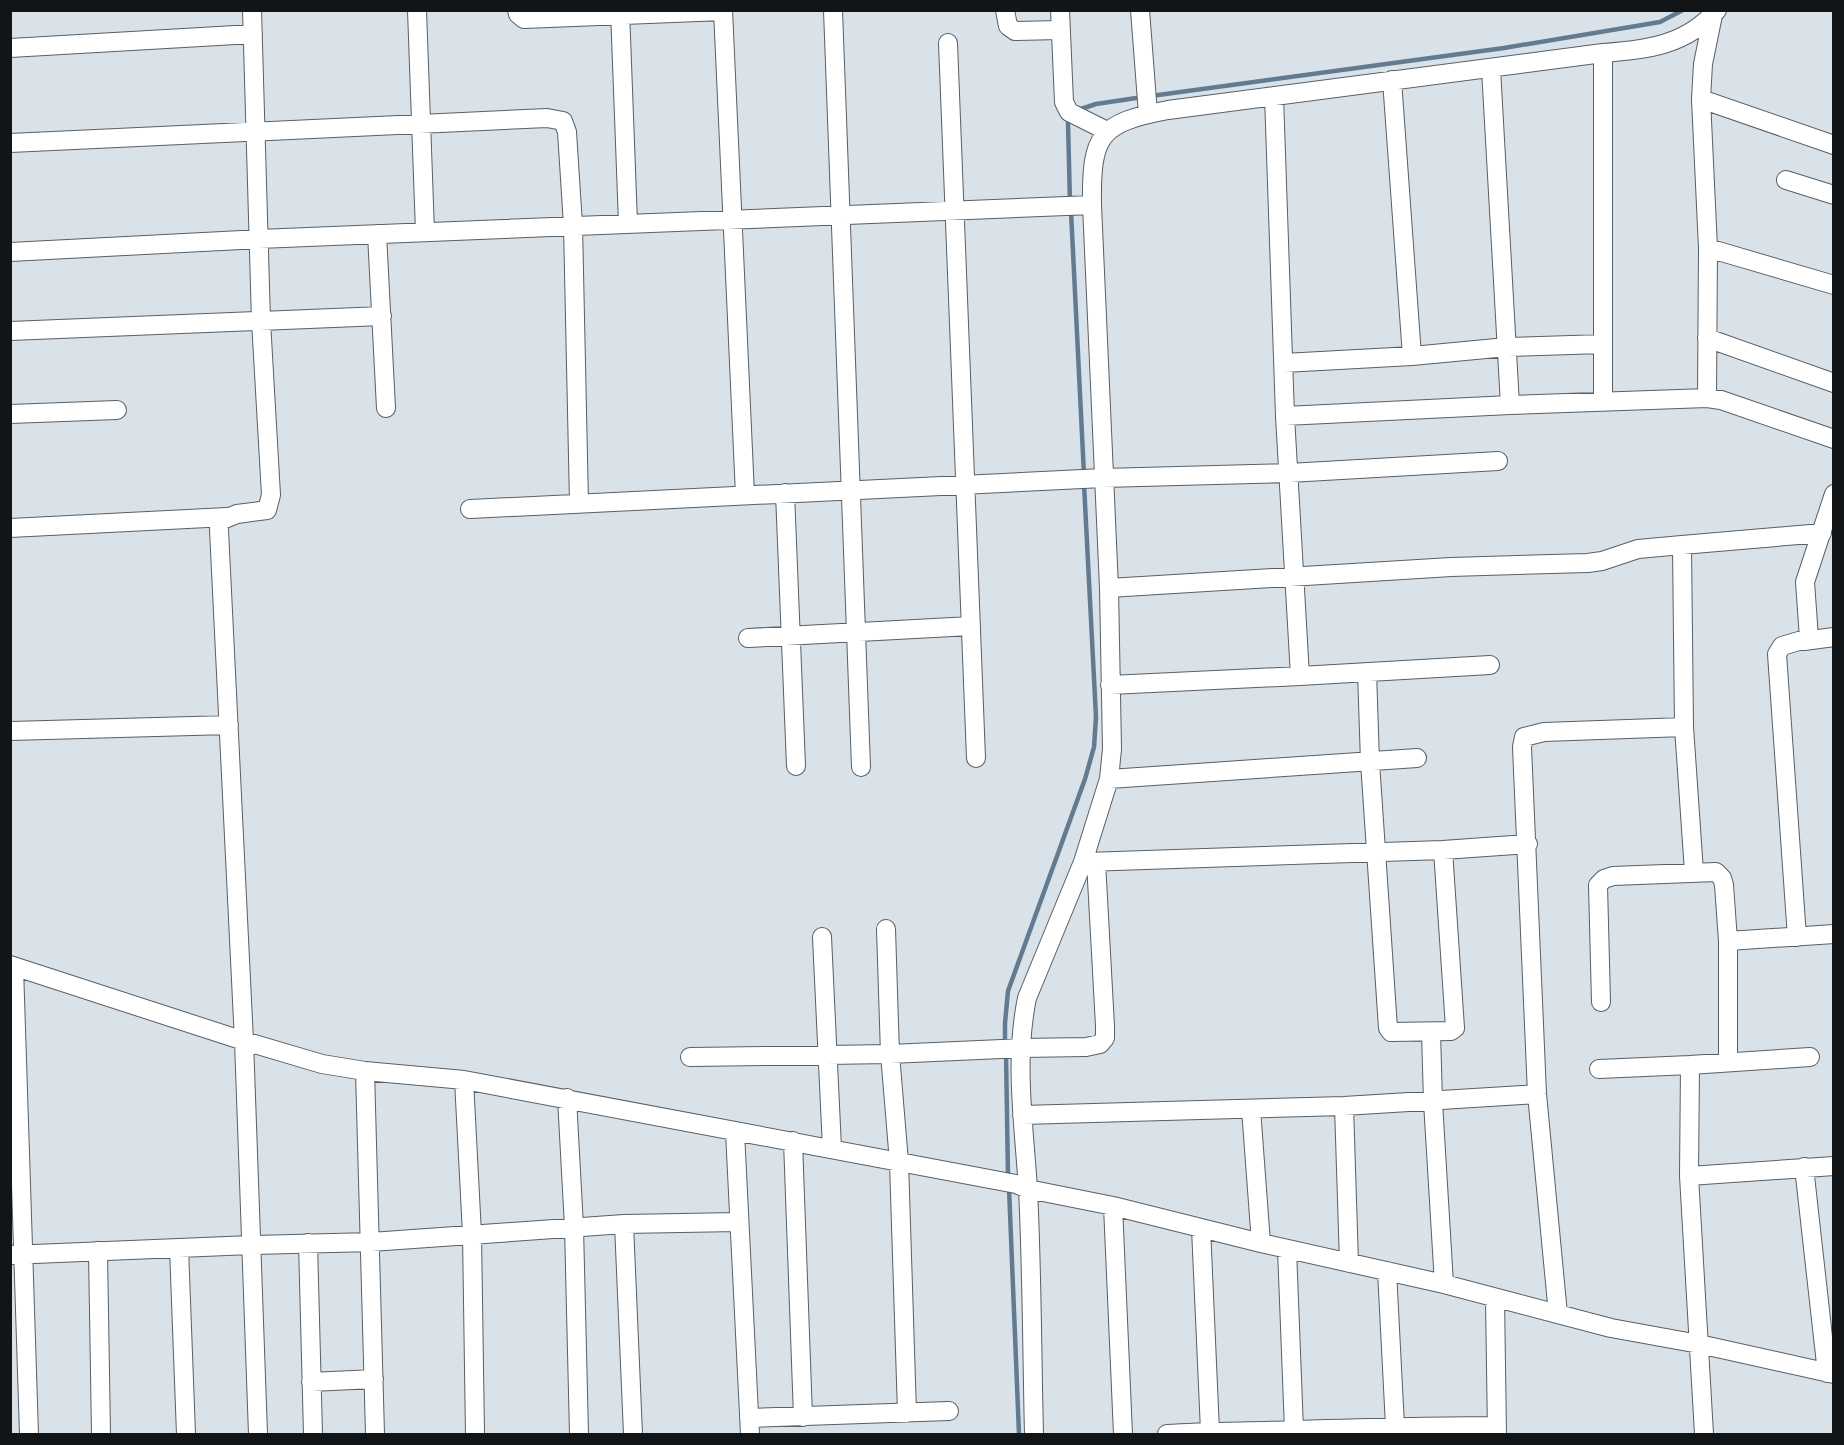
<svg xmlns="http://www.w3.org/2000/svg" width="1844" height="1445" font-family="'Asap Condensed',sans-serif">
<rect width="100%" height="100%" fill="#d9e2e9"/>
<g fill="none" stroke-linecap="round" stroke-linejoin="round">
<path stroke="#637b90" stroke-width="4.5" d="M1151,96L1504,48L1660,22L1683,10
M1078,110L1096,104L1143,97
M1070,203L1068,123L1071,119
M1071,211L1084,475
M1005,1045V1023L1008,991L1085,779L1094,747L1096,717L1084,484
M1006,1053L1008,1177
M1009,1188L1019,1434"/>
<defs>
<path id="minor" d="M252,10L261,321L271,495L267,510L237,514L220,521L219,530L244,1041L258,1434
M417,10L425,232
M517,10L518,14L524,19L723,11
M620,10L628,223
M723,10L745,495
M833,10L861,767
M1005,10L1008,26L1015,31L1060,30
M1060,10L1064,102L1069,112L1107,131
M1140,10L1148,114
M948,43L976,758
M10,48L253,34
M1491,69L1510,405
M1392,80L1412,356L1507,347L1603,344
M1701,99L1834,145
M10,143L547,118L563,121L567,132L573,225L579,503
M1786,180L1834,195
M377,234L386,408
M1708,248L1834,285
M10,252L259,239L1092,205
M10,331L382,316
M1707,338L1834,383
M1284,363L1412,356
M1707,398L1708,248L1701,99L1703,64L1713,15
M1603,400V53
M10,414L117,410
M1285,416L1510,405L1707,398L1721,400L1834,439
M785,493L796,766
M470,509L1103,478L1289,473L1498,461
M10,528L227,517
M1109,588L1451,567L1588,563L1602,561L1638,549L1682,545
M748,638L971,626
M1804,641L1834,637
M1367,672L1370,762L1388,1028L1391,1032L1451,1031L1455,1028L1443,850
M1300,676L1490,665
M1110,685L1300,676L1285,416L1274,96
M10,731L229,725
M1109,779L1417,758
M1086,862L1443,850L1528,844
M1694,872L1684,727L1682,545L1822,533
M886,929L890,1054L899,1162L907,1413
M822,937L832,1148
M1797,937L1777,654L1782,646L1809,638L1805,582L1834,494
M1728,941L1834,934
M10,965L244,1041L322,1064L365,1071L464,1080L1016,1184L1028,1189L1113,1206L1261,1243L1444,1284L1611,1328L1699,1344L1834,1374
M14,967L29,1434
M1601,1002L1598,885L1604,879L1613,876L1716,872L1722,878L1724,885L1728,941V1062
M1431,1032L1433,1102L1444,1284
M690,1057L890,1054L1021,1048L1086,1047L1100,1044L1105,1038V1026L1096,862
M1690,1065L1810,1057
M1599,1069L1690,1065L1689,1176L1704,1434
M365,1071L375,1434
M464,1080L472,1234L475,1434
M567,1098L574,1227L579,1434
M1344,1106L1349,1263
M1251,1109L1261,1243
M1022,1115L1344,1106L1537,1094
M735,1132L750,1434
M793,1141L803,1417
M1804,1167L1827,1373
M1689,1176L1834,1166
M1113,1206L1123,1434
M624,1224L633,1434
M1201,1228L1210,1431
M308,1243L313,1434
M179,1248L186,1434
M1287,1249L1294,1430
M98,1251L101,1434
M10,1255L251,1245L371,1242L624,1224L738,1222
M1387,1271L1395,1426
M1495,1298L1497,1434
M1558,1314L1537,1094L1522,747L1524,737L1544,732L1684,727
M311,1382L374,1379
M749,1418L949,1411
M1034,1434C1032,1353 1032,1270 1028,1189C1024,1126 1014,1061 1027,998L1083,862L1109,779L1112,749L1109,588L1092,205C1091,135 1099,123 1168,110L1603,53C1648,49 1685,46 1717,10
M1167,1434C1210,1431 1252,1432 1295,1430C1362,1428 1429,1426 1496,1426"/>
</defs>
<use href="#minor" stroke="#585f65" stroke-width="20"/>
<use href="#minor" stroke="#fff" stroke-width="18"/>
</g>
<rect width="1844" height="1445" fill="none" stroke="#121518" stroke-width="24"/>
</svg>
